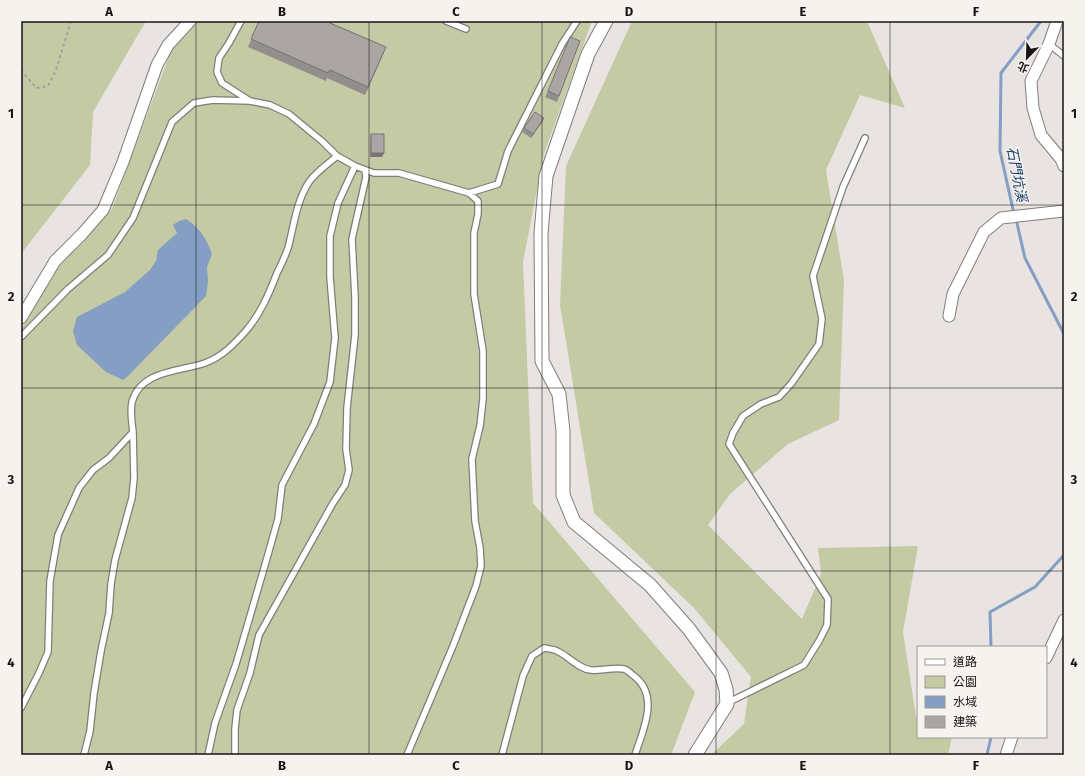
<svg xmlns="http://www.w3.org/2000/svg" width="1085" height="776" font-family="'Fira Sans','Noto Sans TC',sans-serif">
<rect width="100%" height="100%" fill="#e9e4e1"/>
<path fill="#c4caa4" d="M21,21H146L93,112L90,165L21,254Z
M198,21H592L544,154L523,262L533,503L695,692L671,755H21V330L59,265L112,209L172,48Z
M632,21H867L905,108L860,95L826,170L844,280L839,420L788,444L730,494L708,525L802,619L821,574L818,548L918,546L903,632L916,717L918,715V737H952L948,755H711L744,724L751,677L694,608L594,513L560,305L566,166Z"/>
<path fill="#849ec4" d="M186,219C200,228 206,238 212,254L207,267L208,281L206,296L127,377L123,380L106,372L77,345L73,331L77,317L125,292L150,270L156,261L158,250L177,233L173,225L179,221Z"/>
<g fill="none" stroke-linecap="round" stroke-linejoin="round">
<path stroke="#849ec4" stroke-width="3" d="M1014,214L1000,151L1001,73L1041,21
M1016,219L1025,258L1064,334
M991,647L990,612L1035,587L1064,555
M987,755L991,737"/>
<defs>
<path id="service" d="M241,21L229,43L219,58L217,72L222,83L250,101L270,105L289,114L323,142L337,156L355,166L374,173H399L469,193L478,201V214L474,233V294L483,351V399L480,426L472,459L475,521L480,548L481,566L476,586L453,646L407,755
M446,21L466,29
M1049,44L1064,56
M469,193L498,184L508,151L562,44L577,21
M21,337L68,289L108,255L133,218L172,122L194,103L213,100L250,101
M727,703L804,665L819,641L827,625L828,599L729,444L733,433L743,416L761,404L779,397L791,384L819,344L822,319L813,276L843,187L865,138
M21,708L39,673L48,652L50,581L58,535L79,488L93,470L109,458L133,432C132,423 130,411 132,402C141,370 179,372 205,363C222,357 234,344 245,332C260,315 269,294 277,273C281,265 285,257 288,248C294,226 296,202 309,182C316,172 328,164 337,156
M84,755L90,731L94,693L101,651L109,613L111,584L115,560L132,498L134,478L133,432
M208,755L215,723L236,664L265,565L278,519L282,485L314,424L330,382L335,338L330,277V236L338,203L355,166
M235,755V729L237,710L250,673L259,635L333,503L345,485L349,470L346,449L347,408L355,335V297L352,239L366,177L365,170
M502,755L523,676L532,656L544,648C549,649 555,649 559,652C569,657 579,669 591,670C602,671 613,667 624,669C628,670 631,674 634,676C660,696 643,730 635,755"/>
<path id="minor" d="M1057,21L1049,44L1031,81L1033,108L1041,135L1061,159L1064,166
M949,316L953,294L984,232L1001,218L1064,211
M21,318L55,261L82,234L103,210L123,162L157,65L168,45L190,21
M1046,658L1064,620
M1006,755L1012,737"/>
<path id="tertiary" d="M606,21L588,54L546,176L541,233L542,361L559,394L563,431V495L574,522L650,585L689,629L721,673L726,689L727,704L695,755"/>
</defs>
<use href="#service" stroke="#817d7a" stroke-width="8"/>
<use href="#minor" stroke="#817d7a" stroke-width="13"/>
<use href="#tertiary" stroke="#817d7a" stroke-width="15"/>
<path stroke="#a4a09e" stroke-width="2" stroke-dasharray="3 3" stroke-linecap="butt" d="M21,70L36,88L48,86L56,70L71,21"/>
<use href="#service" stroke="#fff" stroke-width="5.5"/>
<use href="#minor" stroke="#fff" stroke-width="11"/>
<use href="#tertiary" stroke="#fff" stroke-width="13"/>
</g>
<path fill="#938e8d" d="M259,21H332L331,23L386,47L365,95L327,78L326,81L248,47Z
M580,41L557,102L545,97L548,91Z
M542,122L531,138L522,132L524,128Z
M371,134L382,157H370V138Z"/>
<path fill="#787473" d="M386,47L383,54L365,95L368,87Z
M544,118L542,122L531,138L533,134Z
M371,153H384L382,157H370Z"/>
<path fill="#aba5a4" stroke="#787473" d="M259,21H331L330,23L386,47L368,87L330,70L328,73L251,39Z
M570,37L580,41L559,96L548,91Z
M535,112L544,118L533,134L524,128Z
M371,134H384V153H371Z"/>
<path fill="none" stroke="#171514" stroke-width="1" stroke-opacity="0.55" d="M196,21V755M369,21V755M542,21V755M716,21V755M890,21V755M21,205H1064M21,388H1064M21,571H1064"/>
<g text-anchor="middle" stroke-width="3" stroke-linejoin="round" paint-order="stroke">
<g font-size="14" font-style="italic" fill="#1a3c6c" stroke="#f6f2ee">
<text transform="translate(1017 174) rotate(79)" y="5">石門坑溪</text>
</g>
</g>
<rect width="1085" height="776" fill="none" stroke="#f6f2ee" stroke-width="44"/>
<rect x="917" y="646" width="130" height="92" fill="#f6f2ee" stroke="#9d9a97"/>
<rect x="925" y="659" width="20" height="6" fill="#ffffff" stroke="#9d9a97"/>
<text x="953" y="666" font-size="12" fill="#171514">道路</text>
<rect x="925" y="676" width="20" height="12" fill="#c4caa4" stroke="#9d9a97"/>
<text x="953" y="686" font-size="12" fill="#171514">公園</text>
<rect x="925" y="696" width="20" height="12" fill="#849ec4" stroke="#9d9a97"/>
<text x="953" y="706" font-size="12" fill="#171514">水域</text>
<rect x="925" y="716" width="20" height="12" fill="#aba5a4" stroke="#9d9a97"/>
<text x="953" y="726" font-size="12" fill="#171514">建築</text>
<g transform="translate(1027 58) rotate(203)" stroke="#f6f2ee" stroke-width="3" paint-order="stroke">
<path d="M0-3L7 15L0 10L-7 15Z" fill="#171514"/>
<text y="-6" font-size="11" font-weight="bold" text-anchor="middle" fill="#171514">北</text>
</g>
<rect x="22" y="22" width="1041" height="732" fill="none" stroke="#171514" stroke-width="1.5"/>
<g font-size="13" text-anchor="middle" font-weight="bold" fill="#171514">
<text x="109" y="16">A</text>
<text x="282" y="16">B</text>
<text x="456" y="16">C</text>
<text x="629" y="16">D</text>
<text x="803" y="16">E</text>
<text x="976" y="16">F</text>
<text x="11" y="118">1</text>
<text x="1074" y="118">1</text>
<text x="11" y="301">2</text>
<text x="1074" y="301">2</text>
<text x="11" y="484">3</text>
<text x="1074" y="484">3</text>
<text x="11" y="667">4</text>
<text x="1074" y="667">4</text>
<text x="109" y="770">A</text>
<text x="282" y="770">B</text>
<text x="456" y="770">C</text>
<text x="629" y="770">D</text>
<text x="803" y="770">E</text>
<text x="976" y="770">F</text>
</g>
</svg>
